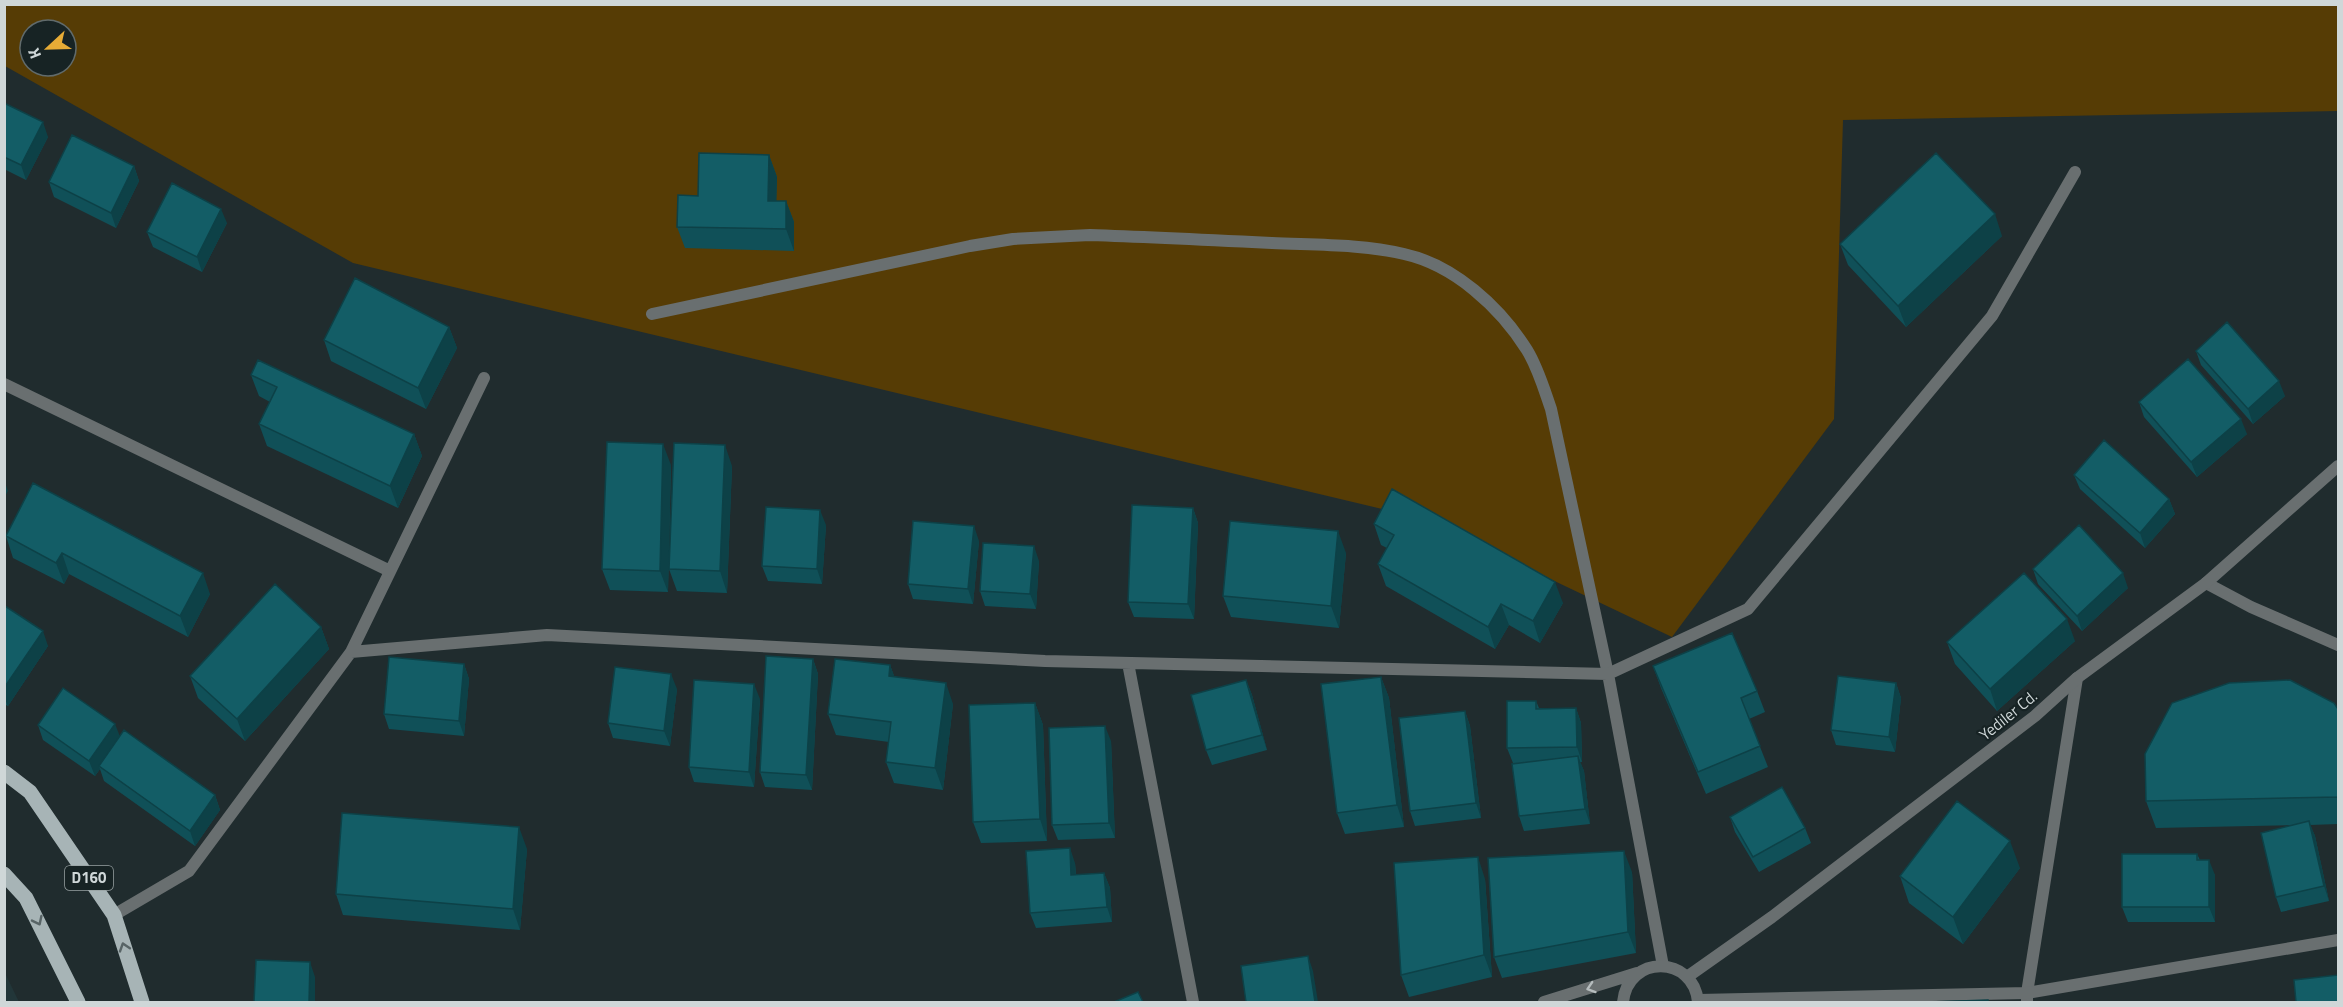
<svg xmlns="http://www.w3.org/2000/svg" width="2343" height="1007" font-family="'Titillium Web',sans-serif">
<rect width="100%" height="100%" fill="#202c2e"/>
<path fill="#223639" d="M4,973H5L19,1002H5Z"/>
<path fill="#563c05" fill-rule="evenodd" d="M5,4L2338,5V111L1843,120L1834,419L1672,637L1424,519L353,263L5,66ZM30,30H66V66H30Z"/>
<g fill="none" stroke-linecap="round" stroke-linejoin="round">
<path stroke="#696f70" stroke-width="12" d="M652,314L970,246L1013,239L1090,235C1150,237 1211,240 1272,243C1316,245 1361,244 1404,254C1454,265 1500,307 1527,350C1538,368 1544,389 1551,409L1608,674"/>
<path stroke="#696f70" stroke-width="12" d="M4,384L390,571
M2206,583L2251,607L2338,645
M351,652L547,635L1045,661L1608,674L1748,609L1992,316L2075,172
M1128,663L1193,1002
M1608,674L1663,966
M114,915L189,871L351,652L484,378
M2027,1002V993L2077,678"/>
<path stroke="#696f70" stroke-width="12" d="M1687,977L1772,917L2035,716L2077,678L2206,583L2338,466
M1699,1000L2027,993L2338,940
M1544,1002L1637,973
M1623,1002C1628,954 1694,955 1698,1002"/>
<path stroke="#a7b4b6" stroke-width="15" d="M4,772L30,792L114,915L142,1002
M4,874L26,898L78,1002"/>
</g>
<path fill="#105058" d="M4,103L48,137L26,180L4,169Z
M769,155L777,177L776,201H786L794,222V251L685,248L677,227L698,196Z
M134,166L139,181L116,228L54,197L49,182Z
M227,223L202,272L153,247L147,232Z
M2002,236L1906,327L1848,265L1840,244Z
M449,327L457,348L426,409L331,361L324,340Z
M2196,351L2285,396L2253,424L2201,365Z
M251,375L414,434L422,456L398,508L267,446L259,424L270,402L259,396Z
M2139,402L2247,434L2197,477L2144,417Z
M671,465L668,592L610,590L602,569Z
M732,466L727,593L677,591L669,569Z
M2074,475L2169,499L2175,514L2145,548L2080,489Z
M1193,508L1198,523L1194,619L1134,617L1128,602Z
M1374,524L1563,603L1540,643L1509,625L1495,649L1386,586L1378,564L1387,548L1381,545Z
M826,525L822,584L768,581L762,566Z
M6,536L210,594L188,637L69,574L64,584L13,558Z
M979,541L973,604L913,599L908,584Z
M1346,553L1339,628L1231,617L1223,596Z
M1039,561L1036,609L985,606L980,591Z
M2033,569L2128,588L2082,631L2038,584Z
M4,607L48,646L8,706L4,704Z
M321,627L329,649L245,741L198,698L190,676Z
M2075,641L1997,711L1955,664L1947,642Z
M813,659L818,674L812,790L765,787L760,772Z
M464,664L469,679L464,736L389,729L384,714Z
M890,665L894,676L953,704L943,790L894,783L886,762L889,742L836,735L828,714Z
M1653,666L1757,691L1765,712L1749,719L1768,767L1706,794L1661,688Z
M1381,677L1389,698L1404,827L1345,834L1337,813Z
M1246,680L1252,695L1267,750L1212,765L1206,750Z
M1896,683L1901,698L1895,752L1836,745L1831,730Z
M677,689L670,746L613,738L608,723Z
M760,699L754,787L694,782L689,767Z
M1536,701L1539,708H1576L1581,723L1582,762H1580L1584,771L1590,824L1524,831L1519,816L1513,763L1507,748Z
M1035,703L1043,725L1047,841L981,843L973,822Z
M2338,709V824L2310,825L2315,836L2329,901L2281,912L2276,897L2294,825L2156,828L2146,801Z
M1465,711L1470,726L1481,818L1415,826L1410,811Z
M38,725L120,736L215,795L220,810L195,846L104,781L100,769L95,776L43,740Z
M1111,741L1115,838L1058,840L1052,825Z
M1730,817L1805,828L1811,843L1759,872L1735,832Z
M527,849L520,930L343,915L336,894Z
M2197,854L2200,860L2215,875V922H2128L2122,907Z
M1075,863L1076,875L1104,873L1110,888L1112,922L1036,928L1030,913Z
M2020,868L1963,944L1909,903L1900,876Z
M1632,872L1636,953L1502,978L1494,957Z
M1485,879L1492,977L1409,997L1401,975Z"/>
<path fill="#0d4147" d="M43,122L48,137L26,180L21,165Z
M769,155L777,177L776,222L768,201Z
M134,166L139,181L116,228L111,213Z
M786,201L794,222V251L786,229Z
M221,209L227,223L202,272L197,257Z
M1995,214L2002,236L1906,327L1898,306Z
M449,327L457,348L426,409L418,388Z
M2279,381L2285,396L2253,424L2248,409Z
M2241,419L2247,434L2197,477L2191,462Z
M414,434L422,456L398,508L390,486Z
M663,444L671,465L668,592L660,571Z
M725,445L732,466L727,593L720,571Z
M4,480L8,491L4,498Z
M2169,499L2175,514L2145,548L2140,533Z
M1193,508L1198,523L1194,619L1188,604Z
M820,510L826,525L822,584L817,569Z
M974,526L979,541L973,604L968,589Z
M1338,531L1346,553L1339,628L1331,606Z
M1034,546L1039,561L1036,609L1030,594Z
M62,553L69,574L64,584L56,563Z
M203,573L210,594L188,637L180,616Z
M2123,573L2128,588L2082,631L2077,616Z
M1555,582L1563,603L1540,643L1533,621Z
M1501,604L1509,625L1495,649L1488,627Z
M2067,619L2075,641L1997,711L1990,689Z
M321,627L329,649L245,741L237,719Z
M43,631L48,646L8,706L4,697V688Z
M813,659L818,674L812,790L806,775Z
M464,664L469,679L464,736L459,721Z
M890,665L898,686L889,676Z
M671,674L677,689L670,746L664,731Z
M1381,677L1389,698L1404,827L1397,805Z
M1246,680L1252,695L1267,750L1262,735Z
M946,683L953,704L943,790L935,768Z
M1896,683L1901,698L1895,752L1889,737Z
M754,684L760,699L754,787L749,772Z
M1035,703L1043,725L1047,841L1040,819Z
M1576,708L1581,723L1582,762L1577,747Z
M1465,711L1470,726L1481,818L1476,803Z
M115,724L121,739L99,766L100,769L95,776L89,761Z
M1105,726L1111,741L1115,838L1109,823Z
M1578,756L1584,771L1590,824L1585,809Z
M215,795L220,810L195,846L190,831Z
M2309,821L2315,836L2329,901L2324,886Z
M519,827L527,849L520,930L513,909Z
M2010,841L2020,868L1963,944L1953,917Z
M1070,848L1075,863L1077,890L1071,875Z
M1624,851L1632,872L1636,953L1628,932Z
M1478,857L1485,879L1492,977L1484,955Z
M2209,860L2215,875V922L2209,907Z
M1104,873L1110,888L1112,922L1107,907Z
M1308,956L1313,971L1318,1002H1315Z
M310,962L315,977V1002H309Z"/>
<path fill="#135d66" stroke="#0d4147" stroke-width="1.5" d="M4,103L43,122L21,165L4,157Z
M72,135L134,166L111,213L49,182Z
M699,153L769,155L768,201H786V229L677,227L678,195L698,196Z
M1936,153L1995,214L1898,306L1840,244Z
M172,183L221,209L197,257L147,232Z
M355,278L449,327L418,388L324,340Z
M2227,322L2279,381L2248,409L2196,351Z
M2188,359L2241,419L2191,462L2139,402Z
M258,360L414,434L390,486L259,424L277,387L251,375Z
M2104,440L2169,499L2140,533L2074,475Z
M607,442L663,444L660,571L602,569Z
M674,443L725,445L720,571L669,569Z
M33,483L203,573L180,616L62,553L56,563L6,536Z
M1392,489L1555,582L1533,621L1501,604L1488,627L1378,564L1394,535L1374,524Z
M1132,505L1193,508L1188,604L1128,602Z
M766,507L820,510L817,569L762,566Z
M913,521L974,526L968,589L908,584Z
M1230,521L1338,531L1331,606L1223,596Z
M2079,525L2123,573L2077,616L2033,569Z
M983,543L1034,546L1030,594L980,591Z
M2024,573L2067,619L1990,689L1947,642Z
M275,584L321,627L237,719L190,676Z
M5,606L43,631L4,688V607Z
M1732,633L1757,691L1741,698L1760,746L1698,772L1653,666Z
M766,656L813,659L806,775L760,772Z
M389,657L464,664L459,721L384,714Z
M835,659L890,665L889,676L946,683L935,768L886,762L891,722L828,714Z
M615,667L671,674L664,731L608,723Z
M1838,676L1896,683L1889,737L1831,730Z
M1381,677L1397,805L1337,813L1321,684Z
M694,680L754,684L749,772L689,767Z
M1246,680L1262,735L1206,750L1191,695Z
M2290,680L2334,703L2338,709V797L2146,801L2145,754L2172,703L2229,683Z
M63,688L115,724L89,761L38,725Z
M1507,701H1536V709L1576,708L1577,747L1507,748Z
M1035,703L1040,819L973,822L969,705Z
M1465,711L1476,803L1410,811L1399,718Z
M1105,726L1109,823L1052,825L1049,728Z
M124,730L215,795L190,831L99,766Z
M1578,756L1585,809L1519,816L1512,764Z
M1782,787L1805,828L1753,857L1730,817Z
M1957,801L2010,841L1953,917L1900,876Z
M342,813L519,827L513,909L336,894Z
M2309,821L2324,886L2276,897L2261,833Z
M1070,848L1071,875L1104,873L1107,907L1030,913L1026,851Z
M1624,851L1628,932L1494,957L1488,858Z
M2122,854H2197V860H2209V907H2122Z
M1478,857L1484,955L1401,975L1394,863Z
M1308,956L1315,1002H1246L1241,966Z
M256,960L310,962L309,1002H254Z
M2338,975V1002H2296L2294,980Z
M1138,992L1143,1002H1114Z
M1988,1000V1002H1929Z"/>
<defs><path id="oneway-chevron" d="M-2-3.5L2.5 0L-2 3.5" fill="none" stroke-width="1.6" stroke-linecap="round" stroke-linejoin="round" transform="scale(1.5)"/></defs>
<g stroke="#586466">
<use href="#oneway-chevron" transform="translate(38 921) rotate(64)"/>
<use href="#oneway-chevron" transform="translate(124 947) rotate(-108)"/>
</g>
<use stroke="#b6bdbe" href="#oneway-chevron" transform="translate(1591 988) rotate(162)"/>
<g text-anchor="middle" stroke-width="4.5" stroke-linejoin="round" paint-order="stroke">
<rect fill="#172324" stroke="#98a1a2" stroke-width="1.5" x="65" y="866" width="48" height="24" rx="4.5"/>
<g font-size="15" font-weight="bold" fill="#cfd7d8">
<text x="89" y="883">D160</text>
</g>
<g font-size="16" fill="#cfd7d8" stroke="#172324">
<text transform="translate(2008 715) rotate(-39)" y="6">Yediler Cd.</text>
</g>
</g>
<rect width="2343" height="1007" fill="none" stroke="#cfd7d8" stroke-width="12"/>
<g transform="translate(48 48) rotate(248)"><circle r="28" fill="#172324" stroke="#616b6c" stroke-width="1.5"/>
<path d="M0-4.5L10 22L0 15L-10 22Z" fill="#e7ac36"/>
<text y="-9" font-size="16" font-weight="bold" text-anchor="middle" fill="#cfd7d8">K</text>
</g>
</svg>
